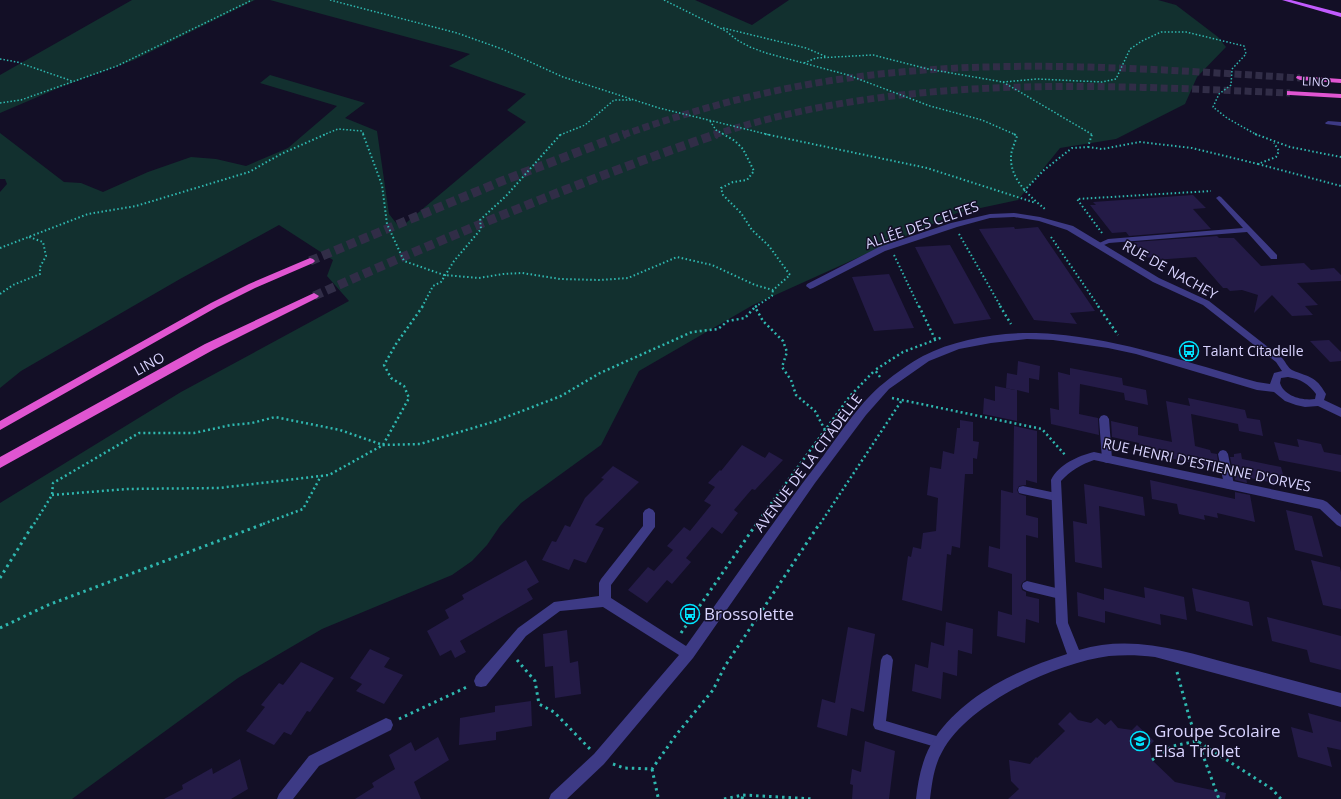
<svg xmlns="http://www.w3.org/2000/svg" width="1341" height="799" font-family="'Open Sans',sans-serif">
<rect width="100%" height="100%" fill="#130f26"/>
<path fill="#12302f" d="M132,0H255L134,60L61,87L0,113V75Z
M270,0H695L752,25L789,0H1158L1176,5L1218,37L1226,47L1197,77L1185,104L1116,139L1060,148L1018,200L957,213L753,305L639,371L601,445L521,503L500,526L487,545L472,561L452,575L322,629L238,678L72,799H0V503L181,392L349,301L327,276L333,260L279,225L180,279L21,371L0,388V192L7,184L5,179H0V133L64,182L81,183L103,192L148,172L191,157L216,159L246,166L288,148L337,106L260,83L270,75L365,103L345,118L377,131L389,214L400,228L526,122L507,110L526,94L449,66L470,54Z"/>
<path fill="#241b47" d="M1193,195L1206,208L1193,209L1211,229L1129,236L1126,232L1112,233L1090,205H1096L1093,202Z
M1014,227L1015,229L1038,227L1095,311L1070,313L1077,324L1034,320L979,229Z
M1217,236L1219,238H1234L1261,266L1304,263L1311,270L1334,268L1341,275V281L1297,283L1318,305L1305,306L1313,315L1292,316L1272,295L1254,313L1258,295L1242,290L1230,291L1227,288H1223L1196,257L1154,260L1152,257L1146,258L1134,242Z
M950,245L991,319L954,324L915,247Z
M889,274L914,328L874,331L852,277Z
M1329,340L1341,352V361L1330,362L1310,341Z
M1018,361L1040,366L1039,380L1029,378V393L1017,390V421L983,414L984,398L995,401V386L1015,390L1006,388L1007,373L1017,375Z
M1070,368L1122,378L1123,385L1146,390L1148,405L1125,400L1124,393L1080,384L1079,414L1098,418L1099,435L1051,424L1050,408L1059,410L1058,372L1070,375Z
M1188,398L1245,410L1247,418L1260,420L1263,436L1239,431L1238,424L1191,414L1195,446L1210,450L1211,453L1217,454L1219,468L1140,452L1139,442V443L1112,437L1111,421L1138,427V435L1172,442L1166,401L1190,406Z
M960,420L973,422V441L979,442L977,459L973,458V474H965L960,548L952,546L951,555L947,554L942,611L902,600L908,556L911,557L913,547L921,549L923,533L936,531L938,498L927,495L930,467L941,469L943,451L954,454L957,428H960Z
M1014,426L1037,431V483L1026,480V485L1019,486L1017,490L1019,494L1026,496V515L1038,518V538L1026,535V580L1022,583L1021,586L1022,590L1026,592V596L1039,599V623L1026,619L1025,643L997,636L998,611L1012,615V574L988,567L989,546L1000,549L1001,490L1013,493Z
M1297,439L1321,444L1324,452L1341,455V472L1279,460L1274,442L1299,447Z
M742,445L765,458L769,452L783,460L755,490L752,489L734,510L738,513L722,534L712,527L686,558L691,562L672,584L667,580L647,603L628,590L648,567L654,571L673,550L667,546L684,527L690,531L711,505L704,501L715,487L708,483L720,470L721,471Z
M1241,453L1242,459L1281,467L1286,486L1246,477L1247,483L1235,480L1234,471H1233L1230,457H1234V454Z
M613,466L639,482L595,525L604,528L586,563L574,559L569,570L542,560L552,541L556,542L565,525L570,527L585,498L604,479L601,478Z
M1150,480L1235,499V492L1250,495L1255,522L1217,513L1218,518L1204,515L1205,520L1179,514L1177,504L1152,499Z
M1084,484L1143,497L1145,516L1099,506L1102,568L1075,562L1073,521L1087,524Z
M1286,510L1312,516L1323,557L1295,550Z
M526,560L539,582L527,589L533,599L460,641L466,652L455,658L451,650L440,656L427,631L449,618L445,610L464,599L462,595Z
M1311,560L1340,567L1341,572V609L1323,605Z
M1144,587L1184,597L1187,620L1160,614L1161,625L1105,611V623L1078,616L1077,592L1104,600V588L1145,598Z
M1192,588L1249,602L1253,626L1196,611Z
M1267,617L1341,636V670L1310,662L1307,650L1272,641Z
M946,622L973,629L972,654L958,650L957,676L943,672L941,699L912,691L915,664L928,668L931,642L944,646Z
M848,627L875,634L864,712L851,708L847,736L817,727L822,699L835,703Z
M567,630L570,663L578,661L581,694L555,698L553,666L545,667L543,634Z
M370,649L390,658L384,667L403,675L384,704L356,691L362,684L350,678Z
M301,662L334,678L310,712L307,711L291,735L284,732L274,745L246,731L265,707L261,705L279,683L283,685Z
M531,701L532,726L496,732V740L459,745L460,718L495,712V706Z
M1070,712L1078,720L1091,723L1097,718L1105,725L1111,720L1118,728L1132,730L1137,725L1154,741L1149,746L1152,760L1175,782L1226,793L1225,799H1008L1019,789L1011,781L1009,760L1030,764L1036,757L1037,758L1065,731L1058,724Z
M1308,713L1341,722V750L1327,747L1332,767L1298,757L1291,727L1313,733Z
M438,737L449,760L414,782L421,799H355L374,787L372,783L395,769L389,755L411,742L415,751Z
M865,741L895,751L889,799H852L853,785L850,784L852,769L861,772Z
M240,759L248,789L231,799H164L183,789L182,785L212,768L213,774Z"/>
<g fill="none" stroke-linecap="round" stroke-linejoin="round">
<path stroke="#312d47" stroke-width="7" stroke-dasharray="7 3.5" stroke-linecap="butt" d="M623,135C695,109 773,88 849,78C998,57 1151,69 1300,78
M714,135C900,73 1097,85 1290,93"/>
<path stroke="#312d47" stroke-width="9" stroke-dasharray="9 4.5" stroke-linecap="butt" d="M310,261L502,181L625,134
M314,296C446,237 580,181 717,134"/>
<path stroke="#2fb8b0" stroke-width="1.5" stroke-dasharray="1.5 2" stroke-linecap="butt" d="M330,0L457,33L502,49L563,77L659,108L770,135
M664,0L726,31L737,40L750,47L766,53L848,75L930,106L982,120L1016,135
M723,28L806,48L827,57
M0,59L17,62L72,81
M804,63L816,58L873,55L928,69L1003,82L1093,135
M1003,82L1037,79L1102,82L1116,79L1130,49L1142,41L1161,32H1186L1244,46L1246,54L1232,69L1231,85L1219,94L1213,107L1227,118L1257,135
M0,103L21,100L117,66L252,0
M710,121L716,130L725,135
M323,135L338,129L362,131L364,135
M560,135L585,125L614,100H633"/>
<path stroke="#2fb8b0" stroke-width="2" stroke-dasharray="1.5 2.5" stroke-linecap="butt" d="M363,134L382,185L387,224L404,261L444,275L479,278L503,274L522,273L560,279L600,280L628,278L677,257L712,265L755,285L773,290L790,275L769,246L752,230L741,213L723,195L721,188L733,182L747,180L754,171L743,149L735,141L723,134
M765,134L927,168L1036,203
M1014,134L1017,136C1015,143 1011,150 1011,157C1010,179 1030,197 1045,209
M1255,134L1290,147L1341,157
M1088,147L1102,149L1140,142L1192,148L1258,164L1276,157L1279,151L1274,143
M1258,164L1341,186
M1024,191L1044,170L1072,148L1088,147L1092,134
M1102,233L1077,199L1211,191
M959,234L1001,307
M1051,237L1099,307
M0,248L88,214L136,206L249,172L281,154L326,134
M894,255L919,307
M0,294L13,285L40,274V267L46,256L43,242L29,237
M422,307L433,286L441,282L454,261L481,229L480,220L506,196L561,134
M755,307L772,296L773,290"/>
<path stroke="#2fb8b0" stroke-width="2.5" stroke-dasharray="2 3" stroke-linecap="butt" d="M757,306L755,307L763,321L783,341L787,352L782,367L791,380L796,395L815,411L825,430
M919,306L935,339
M1000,306L1011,324
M1098,306L1118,335
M880,377L875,370L903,352L943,337
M892,398L1042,429L1066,456
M52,495L127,489L219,488L329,475L383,445L409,398L404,386L391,378L384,365L396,344L423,306
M34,524L52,495L53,483L139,433H194L231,425L252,423L275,417L340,430L383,445L420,444L496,421L561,396L600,373L692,332L718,329L728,321L745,318L755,307
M263,524L303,509L321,476
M756,524L850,396L875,370
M820,524L902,400"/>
<path stroke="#2fb8b0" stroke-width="3" stroke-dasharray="2.5 4" stroke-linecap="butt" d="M0,578L34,523
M0,628L48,605L266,523
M681,633L757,523
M517,660L535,681L539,704L554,712L590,749
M1177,672L1190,720L1219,799
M399,719L469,686
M1152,760L1173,746L1197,741L1272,789L1281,799
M613,764L624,768L652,769L676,735L713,690L725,666L820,523
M652,769L658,797L660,799
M724,799L743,795L814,799
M742,799L743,795"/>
<path fill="#3d3a85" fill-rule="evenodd" d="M1328,121L1341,122V126L1326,124L1325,123Z
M1219,196L1221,197L1277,255V259H1271L1247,232L1109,243L1099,247L1095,245L1108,239L1243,228L1217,199L1216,198Z
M1104,415L1107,416L1109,419L1112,459L1110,462L1107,463L1104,462L1102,459L1099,419L1101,416Z
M1223,450L1226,451L1228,454L1234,485L1232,488L1229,489L1226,488L1224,485L1218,454L1220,451Z
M1023,486L1056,493L1060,494L1061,497L1060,500L1056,501L1023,494L1019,493L1018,490L1019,487Z
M1027,581L1060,589L1064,590L1065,594L1064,598L1060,599L1027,591L1023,589L1022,586L1023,583Z
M887,654L891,656L893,660L886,721L943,738L945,742L943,746L939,748L875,729L873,725L881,660L883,656Z"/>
<path fill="#3d3a85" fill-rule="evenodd" d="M1014,213L1040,217L1073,226L1159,278L1209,301L1282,358C1285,361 1288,368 1292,370C1310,378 1315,375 1326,394L1324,400L1341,408V417L1318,406L1305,407L1296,405L1285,401L1274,392L1257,390L1136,354L1108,348L1053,340L1027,339L991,343L959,349L929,361L889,389L866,415L815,483L693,658L604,764L567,799H549L551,794L594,754L679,655L603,607L560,611L526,636L486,686L481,687L476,686L474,681L476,676L518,628L554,602L599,596V583L601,579L643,526V513L645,510L649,508L653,510L655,513V527L611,585V598L686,646C732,582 776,517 824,455C841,432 862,400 884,383C896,373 910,363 923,356C959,337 1013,330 1053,334C1123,340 1190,363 1257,382L1270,384L1274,373L1282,371L1276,362L1203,305L1153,282L1067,230L1039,221L1014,217L990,218L957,227L885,251L813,288L810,289L806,286L807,284L879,247L951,223L990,214ZM1288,377C1300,379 1309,384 1316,394L1315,399C1302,401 1284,396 1280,383L1281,378Z
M1094,452L1323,500L1327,502L1341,515V527L1337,525L1320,509L1094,460C1082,464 1070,471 1061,481L1068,623L1079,650C1132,634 1183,651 1235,665C1270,674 1306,684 1341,693V707L1155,657C1139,655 1124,655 1109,656C1056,663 968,703 942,752C934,766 932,783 930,799H916C918,779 923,755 935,738C964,695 1019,669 1067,654L1056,623L1051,480C1059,464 1078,456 1094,452Z
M386,718L391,720L393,725L391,730L319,766L293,799H277L279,794L309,756Z"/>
<path fill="#c25bff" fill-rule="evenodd" d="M1282,0H1291L1341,13V17Z"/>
<path fill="#e055d1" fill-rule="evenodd" d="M1297,76L1341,79V83L1300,80L1296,78Z
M1287,91L1341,94V98L1290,95H1287Z
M310,258L313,259L315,261L313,263L255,288L217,307L0,430V421L211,303L249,284Z
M314,293L319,296L317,298L213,350L0,468V457L205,344Z"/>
</g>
<defs>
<symbol id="bus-ring" viewBox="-11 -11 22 22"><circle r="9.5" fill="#130f26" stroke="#00e5ff" stroke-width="1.5"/><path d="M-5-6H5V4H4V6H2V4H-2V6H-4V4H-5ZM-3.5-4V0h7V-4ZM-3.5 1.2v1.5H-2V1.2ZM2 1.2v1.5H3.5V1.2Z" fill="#00e5ff"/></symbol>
<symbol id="school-ring" viewBox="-11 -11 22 22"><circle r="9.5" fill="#130f26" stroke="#00e5ff" stroke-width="1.5"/><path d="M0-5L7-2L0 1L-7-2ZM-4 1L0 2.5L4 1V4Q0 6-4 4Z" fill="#00e5ff"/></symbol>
</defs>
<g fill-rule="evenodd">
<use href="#bus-ring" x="1178" y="340" width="22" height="22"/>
<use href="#bus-ring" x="679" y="603" width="22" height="22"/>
<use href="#school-ring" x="1129" y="730" width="22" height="22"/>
</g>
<g text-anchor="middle" stroke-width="3" stroke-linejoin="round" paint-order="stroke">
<g font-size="12" fill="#d9d4ff" stroke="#130f26">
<text transform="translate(1316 82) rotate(3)" y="4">LINO</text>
</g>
<g font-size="14" fill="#d9d4ff" stroke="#130f26">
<text transform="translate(922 225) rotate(-19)" y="5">ALLÉE DES CELTES</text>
<text transform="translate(1170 270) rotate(29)" y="5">RUE DE NACHEY</text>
<text transform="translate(149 364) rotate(-29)" y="5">LINO</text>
<text transform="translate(808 463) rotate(-53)" y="5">AVENUE DE LA CITADELLE</text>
<text transform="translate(1207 465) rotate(12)" y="5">RUE HENRI D'ESTIENNE D'ORVES</text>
</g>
<g font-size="14" fill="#d9d4ff" stroke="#130f26" text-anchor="start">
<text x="1203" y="356">Talant Citadelle</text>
</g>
<g font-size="17" fill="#d9d4ff" stroke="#130f26" text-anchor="start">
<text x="704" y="620">Brossolette</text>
<text x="1154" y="737">Groupe Scolaire<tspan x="1154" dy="20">Elsa Triolet</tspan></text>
</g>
</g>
</svg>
